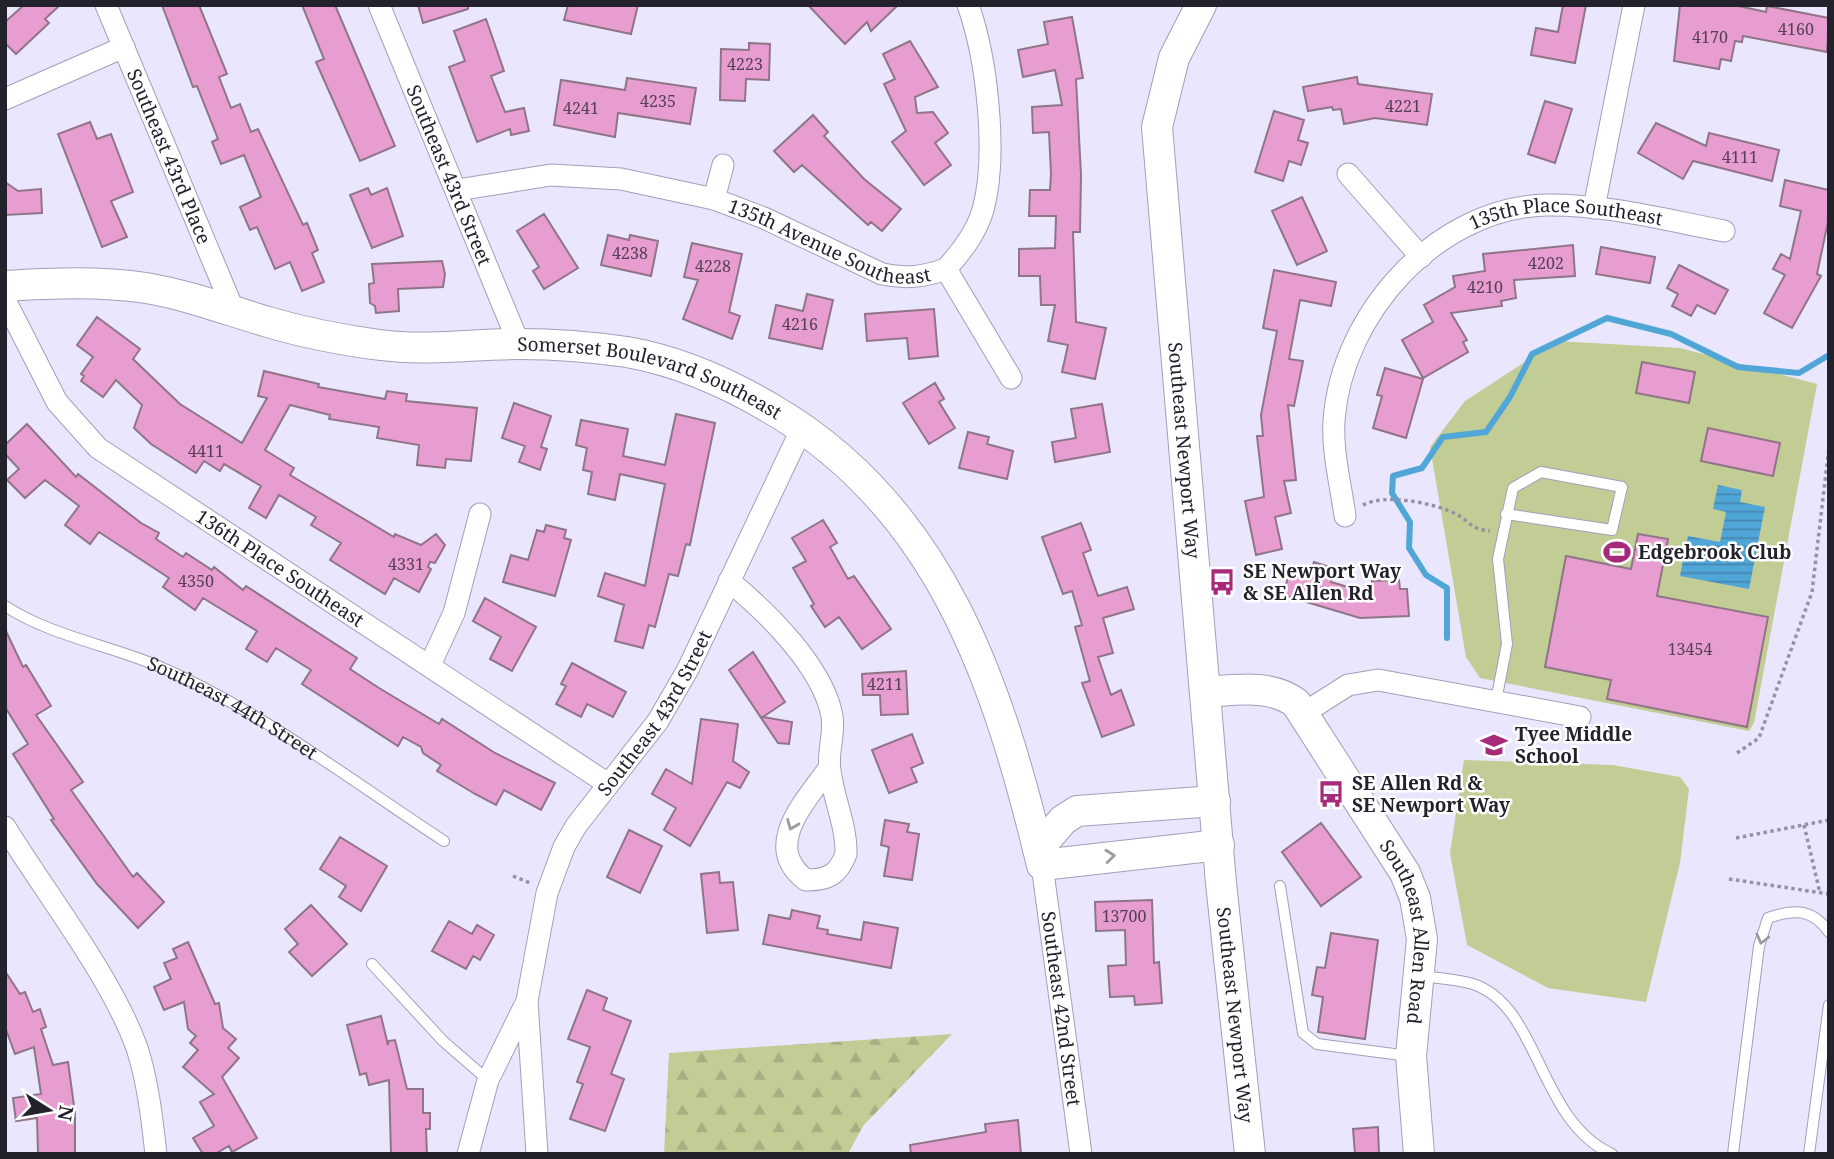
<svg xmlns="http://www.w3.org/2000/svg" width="1834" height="1159" font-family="'Noto Serif',serif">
<defs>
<pattern id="forest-firs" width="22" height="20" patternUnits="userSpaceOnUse" patternTransform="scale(1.75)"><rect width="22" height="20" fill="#c2cc95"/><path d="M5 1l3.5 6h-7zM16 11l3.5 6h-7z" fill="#a6af81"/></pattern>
<pattern id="water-rules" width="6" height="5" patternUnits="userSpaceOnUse" patternTransform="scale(1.75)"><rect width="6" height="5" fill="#51a6d8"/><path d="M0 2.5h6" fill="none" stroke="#4387af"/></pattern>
</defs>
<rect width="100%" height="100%" fill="#eae6fe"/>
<path fill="url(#forest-firs)" d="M952,1034L863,1126L848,1154H664L669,1053Z"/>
<path fill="#c2cc95" d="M1557,341L1680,348L1817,384L1754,723L1749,731L1480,678L1466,657L1430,447L1465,401Z
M1464,760L1613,765L1680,777L1689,789L1680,863L1646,1002L1548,988L1467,945L1450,853Z"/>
<path fill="url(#water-rules)" d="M1718,485L1742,490L1740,502L1765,507L1749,589L1680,576L1688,536L1720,542L1726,512L1713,509Z"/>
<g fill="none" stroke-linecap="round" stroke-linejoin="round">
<path stroke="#51a6d8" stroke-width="6" d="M1447,638V588L1426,575L1409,548L1410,522L1392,493L1393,476L1422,468L1443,437L1486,432L1510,397L1532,354L1607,318L1671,334L1738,367L1799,373L1829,355"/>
</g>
<path fill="#e89dd0" stroke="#8f7586" stroke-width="2" d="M24,5H60L45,19L49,23L16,54L5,43V22Z
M162,5H199L227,74L219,77L231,108L240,104L251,132L258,129L303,225L307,223L318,250L312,253L324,282L302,291L290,262L275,269L257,227L250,230L240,207L261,197L244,155L221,164L212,142L218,139L197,86L193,87Z
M302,5H335L395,146L360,161L316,62L324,59Z
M418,5H468V9L423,23Z
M568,5H638L631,34L564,20Z
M808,5H898L871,31L867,22L845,44Z
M1563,5H1586L1575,63L1531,55L1536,28L1558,32Z
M1680,5H1734L1766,12L1767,6L1829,18L1827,52L1743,36L1742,42L1735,41L1731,61L1721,59L1719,69L1674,61Z
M1072,17L1083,78L1076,79L1081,175L1080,232H1073L1076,322L1106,328L1095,379L1062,372L1068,345L1048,341L1055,305H1041L1040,276H1019V249L1055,248L1056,216H1029L1030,190H1050L1051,174L1049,132L1033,133L1032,107L1062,105L1055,70L1023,77L1018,50L1048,44L1044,22Z
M486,19L504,71L491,76L505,112L524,108L529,131L511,135L510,129L477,142L449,67L465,61L454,31Z
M910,41L938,87L915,97L917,113L933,112L948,133L935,143L951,165L924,185L892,142L906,131L884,84L895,79L883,54Z
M749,43L770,44L769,80L746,79L745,101L720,100L721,49L749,50Z
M1357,77L1358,84L1432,94L1427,125L1375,118L1344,124L1341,109L1333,110L1332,107L1308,111L1303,87Z
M627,78L696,88L690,124L618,113L615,137L554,125L561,80L625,90Z
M1545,101L1572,109L1555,163L1528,154Z
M1274,111L1304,120L1298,140L1308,143L1301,165L1289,161L1283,181L1255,172Z
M813,115L828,132L824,136L864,179L901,209L882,231L871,222L868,225L802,165L794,172L774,151Z
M90,122L97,139L111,134L133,192L111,201L127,237L102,247L58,134Z
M1656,123L1706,146L1709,133L1779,150L1772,181L1693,161L1683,179L1638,153Z
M1785,180L1829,190V217L1817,274L1821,276L1792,328L1764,313L1785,275L1773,269L1781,254L1790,259L1801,211L1780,206Z
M5,182L18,191L41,189L42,213L5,215Z
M368,188L371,195L387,188L403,236L372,248L350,195Z
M1302,197L1327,251L1297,265L1272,211Z
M544,214L578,268L544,289L533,271L539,267L517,231Z
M608,235L629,240L630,235L658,241L651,276L601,265Z
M692,243L742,254L729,312L740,316L732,339L683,319L698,280L684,277Z
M1573,245L1575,276L1514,280L1516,298L1501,301L1502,306L1451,313L1467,340L1463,342L1468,352L1423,378L1402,340L1433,322L1424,305L1455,287L1453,276L1485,271L1483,254Z
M1601,247L1655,257L1650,283L1596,274Z
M442,261L445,274L443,287L398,289L399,311L376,313L375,306L370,303L369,284L374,283L372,264Z
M1679,265L1728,290L1715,314L1697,305L1691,316L1672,306L1678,294L1667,288Z
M1274,270L1336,282L1331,306L1300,300L1289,359L1303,361L1294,406L1288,405L1296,480L1284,481L1291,513L1275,517L1282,549L1256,555L1245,501L1264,497L1257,436H1263L1261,415L1277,331L1263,328Z
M807,294L833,300L822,349L769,338L776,305L803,311Z
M934,309L938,356L909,359L907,338L867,341L865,314Z
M97,317L140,349L133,359L180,404L242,443L267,398L258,396L264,371L319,384L318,387L385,399L387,391L407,394L406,401L477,408L471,461L446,459L445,468L417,465L419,445L377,438L379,427L329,419L330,415L290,405L265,450L294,468L290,475L394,537L395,534L421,545L436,534L445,545L435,563L430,562L428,567L431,569L419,592L394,578L385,594L330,560L341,543L311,525L316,517L279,495L266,518L249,508L261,486L224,464L220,471L204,461L196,473L151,444L134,428L142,405L116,380L103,397L81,381L84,376L81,374L93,357L77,345Z
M1642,362L1695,372L1689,403L1636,393Z
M1385,368L1423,379L1406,438L1373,428L1382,396L1377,395Z
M935,383L944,399L939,402L955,428L929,444L903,403Z
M514,403L551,416L541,447L547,449L540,470L519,462L525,446L502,438Z
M1102,404L1110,452L1055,462L1052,442L1076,438L1071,409Z
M676,414L715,423L690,545L686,544L678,576L669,574L655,627L649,625L643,648L615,641L624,605L598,596L605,573L645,586L665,484L620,474L615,500L588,494L592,472L583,470L587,448L576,445L581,420L628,429L623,456L665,465Z
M27,424L76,477L78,474L141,523L159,533L156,539L183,557L186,553L212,570L214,567L243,590L246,586L357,658L350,669L379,688L439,724L442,719L495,753L555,783L541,810L504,790L496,805L475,794L437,771L441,765L423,753L421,747L403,737L398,746L302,684L311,670L276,648L267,662L246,649L257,631L203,598L195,610L163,587L169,578L99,532L90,544L65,525L79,506L45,480L25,498L7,480L19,469L5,454V445Z
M1708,428L1780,443L1773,476L1701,461Z
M968,432L989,437L987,444L1013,451L1007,479L959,468Z
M823,520L837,543L830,547L848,579L854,576L891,629L862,649L839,617L825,627L811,606L814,604L793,568L806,561L792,538Z
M1081,523L1091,550L1083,553L1098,596L1127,587L1134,609L1103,618L1113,653L1098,657L1111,695L1121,690L1134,725L1102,737L1082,683L1090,681L1075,627L1082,625L1072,591L1063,594L1042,537Z
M546,525L566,530L564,538L571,540L555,596L503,582L511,555L528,560L537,530L544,532Z
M1638,534L1668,539L1657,596L1768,617L1747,727L1607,699L1611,680L1545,667L1566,556L1631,569Z
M1314,562L1335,569L1331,582L1372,594V581L1399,580L1400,589H1407L1409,616L1360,618L1283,595L1290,570L1310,575Z
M485,598L536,627L512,671L490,659L501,637L473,621Z
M5,629L23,667L26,665L51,706L36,715L83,782L71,790L133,877L137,873L164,902L138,928L97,884L51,820L54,819L13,754L28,744L5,707Z
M753,652L785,702L763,717L792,722L789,744L778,743L729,670Z
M572,663L626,692L613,717L587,704L581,717L556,704L566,686L561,684Z
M906,671L908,714L881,715L880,695H863L862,674Z
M701,719L738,724L733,761L749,772L740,788L727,782L690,846L664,830L676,808L652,794L666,769L692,784Z
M912,734L923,763L911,768L917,782L889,793L872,750Z
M885,820L909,824L907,832L919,834L912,880L884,876L889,847L881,845Z
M1321,823L1361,877L1321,906L1282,852Z
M629,830L662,846L640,893L607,877Z
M340,837L387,866L361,911L339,897L346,886L320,869Z
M719,872L720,883L733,882L738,930L707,933L701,874Z
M1152,900L1154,963L1159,962L1162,1003L1135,1005L1134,996L1110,997L1108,966L1126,965L1125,930L1096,931L1095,902Z
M311,905L347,944L312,976L289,952L298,944L285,929Z
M792,910L820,916L817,928L828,930L827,934L861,940L864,922L898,928L891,968L763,944L769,915L790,919Z
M449,921L472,934L477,925L494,935L480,960L473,956L466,969L432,951Z
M1331,933L1378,940L1365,1039L1318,1032L1323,997L1312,995L1317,967L1325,968Z
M188,942L215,1004L219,1003L223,1028L236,1039L228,1048L239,1058L222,1077L257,1138L232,1152L229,1146L215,1154H203L193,1138L214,1126L200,1102L214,1094L183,1067L198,1050L190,1043L196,1036L188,1029L184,1002L164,1010L154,987L171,979L164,963L177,958L173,949Z
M5,971L20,994L25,992L33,1012L40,1009L46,1027L41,1029L53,1065L68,1062L75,1113V1154H38L37,1118L16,1121L13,1098L41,1094L34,1047L15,1054L5,1027Z
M587,990L607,998L603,1010L631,1021L611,1074L624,1079L605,1131L570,1119L583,1084L577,1082L590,1047L568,1039Z
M381,1016L388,1045V1041L395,1040L407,1089H423V1113H430V1129H426L427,1154H391L389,1080L369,1085L366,1073L360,1075L347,1025Z
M1018,1120L1021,1154H911L910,1145L986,1132L985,1124Z
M1378,1127L1379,1154H1355L1353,1129Z"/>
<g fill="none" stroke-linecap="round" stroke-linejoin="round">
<defs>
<g id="lane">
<path id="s1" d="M5,606C51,636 109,645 158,666C259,709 353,782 444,841"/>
<path d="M1496,701L1507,644L1498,559L1513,488L1541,472L1622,487L1612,530L1506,514"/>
<path d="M1280,886L1303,1033L1317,1044L1409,1056"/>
<path d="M372,964L443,1041L488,1080"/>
<path d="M1420,976C1437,978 1456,979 1473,984C1540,1006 1538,1121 1612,1154"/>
<path d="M1733,1154L1759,946L1768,918C1793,909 1812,908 1829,932"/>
<path d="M1809,1154L1829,1005"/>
</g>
<g id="street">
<path id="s2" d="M106,5L233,309"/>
<path id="s3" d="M379,5L519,344"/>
<path d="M968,5C987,58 998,155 983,210C976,233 962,251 946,269L1011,378"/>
<path d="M5,99L124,47"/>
<path d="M1348,174L1421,257"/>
<path id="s4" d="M457,190L551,175L621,179L714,199L764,218L882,274C906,279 923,277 946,269"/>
<path d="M714,199L723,165"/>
<path d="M1594,208L1634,5"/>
<path id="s5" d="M5,300L57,402L98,448L608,784"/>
<path id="s6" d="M1345,516C1341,486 1332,452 1334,421C1341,315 1436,208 1546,205C1605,204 1666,220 1724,231"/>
<path d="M729,581C767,612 823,667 832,716C835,734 827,753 830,770C833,798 847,826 846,854C838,875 828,880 806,880C761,846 806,801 829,768"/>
<path d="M430,665L454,613L480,514"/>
<path d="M1304,713L1348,685L1378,680L1580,717"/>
<path d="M5,827C46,894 111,976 137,1048C148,1082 152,1119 156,1154"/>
<path id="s7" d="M1042,865L1081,1154"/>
<path d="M527,1001L537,1154"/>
<path id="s8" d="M468,1154L488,1080L527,1001L547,893L564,847L576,826L658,721L688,669L803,426"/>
</g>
<g id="secondary">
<path id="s9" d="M1201,5L1174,58L1157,127L1221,883L1250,1154"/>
<path id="s10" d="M5,286C52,283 99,281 146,288C188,295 227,310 268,322C305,333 342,340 380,345C426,351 473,344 520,344C556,344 592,347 627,352C678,361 726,382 770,408C941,507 998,683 1042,865L1219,845"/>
<path id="s11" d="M1207,692C1237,690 1270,684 1296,703L1405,873L1415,898L1422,939L1411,1056L1419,1154"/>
<path d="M1038,849L1063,820L1077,811L1215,801"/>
</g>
</defs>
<use href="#lane" stroke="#a49eba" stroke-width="12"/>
<use href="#street" stroke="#a49eba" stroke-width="23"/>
<use href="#secondary" stroke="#a49eba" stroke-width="32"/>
<path stroke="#9592a5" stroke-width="3.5" stroke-dasharray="3.5 3.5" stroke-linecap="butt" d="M1363,505C1384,493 1435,503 1456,514C1471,522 1470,529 1490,531
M1737,753L1759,738L1812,592L1829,447
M1804,825L1820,893
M1736,838L1829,820
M513,876L530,883
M1729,879L1829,894"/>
<use href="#lane" stroke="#fff" stroke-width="10"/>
<use href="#street" stroke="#fff" stroke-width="21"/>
<use href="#secondary" stroke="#fff" stroke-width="30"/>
</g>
<defs><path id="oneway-chevron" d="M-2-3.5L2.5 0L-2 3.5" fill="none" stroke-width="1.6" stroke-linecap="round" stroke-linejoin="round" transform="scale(1.75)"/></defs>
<g stroke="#9c9ba0">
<use href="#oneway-chevron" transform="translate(792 825) rotate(112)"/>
<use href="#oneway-chevron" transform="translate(1110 856) rotate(-6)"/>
<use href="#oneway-chevron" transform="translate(1762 939) rotate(104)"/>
</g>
<defs>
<symbol id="stadium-bare" viewBox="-9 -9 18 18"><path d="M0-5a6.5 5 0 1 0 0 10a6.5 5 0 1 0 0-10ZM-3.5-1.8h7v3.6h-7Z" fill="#a6297a" stroke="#fff" stroke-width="2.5" paint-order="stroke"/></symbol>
<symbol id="bus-bare" viewBox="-9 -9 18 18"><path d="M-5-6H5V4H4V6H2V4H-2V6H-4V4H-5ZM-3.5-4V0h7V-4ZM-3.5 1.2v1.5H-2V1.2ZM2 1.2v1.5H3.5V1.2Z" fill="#a6297a" stroke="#fff" stroke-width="2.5" paint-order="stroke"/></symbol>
<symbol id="school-bare" viewBox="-9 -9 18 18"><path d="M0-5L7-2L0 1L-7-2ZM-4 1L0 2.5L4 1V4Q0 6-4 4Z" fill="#a6297a" stroke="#fff" stroke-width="2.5" paint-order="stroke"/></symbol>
</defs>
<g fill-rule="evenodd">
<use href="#stadium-bare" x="1598" y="533" width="38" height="38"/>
<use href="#bus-bare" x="1203" y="563" width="38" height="38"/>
<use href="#school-bare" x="1475" y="726" width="38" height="38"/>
<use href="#bus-bare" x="1312" y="775" width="38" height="38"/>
</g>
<g text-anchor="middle" stroke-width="5" stroke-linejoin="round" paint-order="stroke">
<g font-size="16" fill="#544055">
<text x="1796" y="35">4160</text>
<text x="1710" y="43">4170</text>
<text x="745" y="70">4223</text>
<text x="658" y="107">4235</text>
<text x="1403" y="112">4221</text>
<text x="581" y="114">4241</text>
<text x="1740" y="163">4111</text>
<text x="630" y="259">4238</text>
<text x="1546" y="269">4202</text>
<text x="713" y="272">4228</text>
<text x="1485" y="293">4210</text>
<text x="800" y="330">4216</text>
<text x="206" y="457">4411</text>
<text x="406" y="570">4331</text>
<text x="196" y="587">4350</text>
<text x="1690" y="655">13454</text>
<text x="885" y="690">4211</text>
<text x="1124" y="922">13700</text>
</g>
<g font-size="19" fill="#23212c" stroke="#fff">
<text dy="7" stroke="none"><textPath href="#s2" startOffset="164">Southeast 43rd Place</textPath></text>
<text dy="7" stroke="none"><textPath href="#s3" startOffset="184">Southeast 43rd Street</textPath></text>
<text dy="7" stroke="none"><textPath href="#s6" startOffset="444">135th Place Southeast</textPath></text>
<text dy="7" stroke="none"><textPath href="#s4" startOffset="385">135th Avenue Southeast</textPath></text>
<text dy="7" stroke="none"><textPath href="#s10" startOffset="658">Somerset Boulevard Southeast</textPath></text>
<text dy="7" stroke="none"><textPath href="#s9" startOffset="455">Southeast Newport Way</textPath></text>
<text dy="7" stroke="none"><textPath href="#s5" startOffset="394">136th Place Southeast</textPath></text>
<text dy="7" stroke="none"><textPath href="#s1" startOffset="250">Southeast 44th Street</textPath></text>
<text dy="7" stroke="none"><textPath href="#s8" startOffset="486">Southeast 43rd Street</textPath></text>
<text dy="7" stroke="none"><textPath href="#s11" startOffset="352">Southeast Allen Road</textPath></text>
<text dy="7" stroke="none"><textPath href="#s7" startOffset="145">Southeast 42nd Street</textPath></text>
<text dy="7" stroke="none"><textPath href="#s9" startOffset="1022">Southeast Newport Way</textPath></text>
</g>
<g font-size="19" font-weight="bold" fill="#23212c" stroke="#fff" text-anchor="start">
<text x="1638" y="559">Edgebrook Club</text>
<text x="1243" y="578">SE Newport Way<tspan x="1243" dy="22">&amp; SE Allen Rd</tspan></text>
<text x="1515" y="741">Tyee Middle<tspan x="1515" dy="22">School</tspan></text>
<text x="1352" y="790">SE Allen Rd &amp;<tspan x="1352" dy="22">SE Newport Way</tspan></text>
</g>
</g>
<rect width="1834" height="1159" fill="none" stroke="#23212c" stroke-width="14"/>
<g transform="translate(49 1110) rotate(101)" stroke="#ffffff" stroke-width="5" paint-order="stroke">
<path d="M0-5L12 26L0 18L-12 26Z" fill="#23212c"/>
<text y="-10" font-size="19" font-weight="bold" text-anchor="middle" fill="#23212c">N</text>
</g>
</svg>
